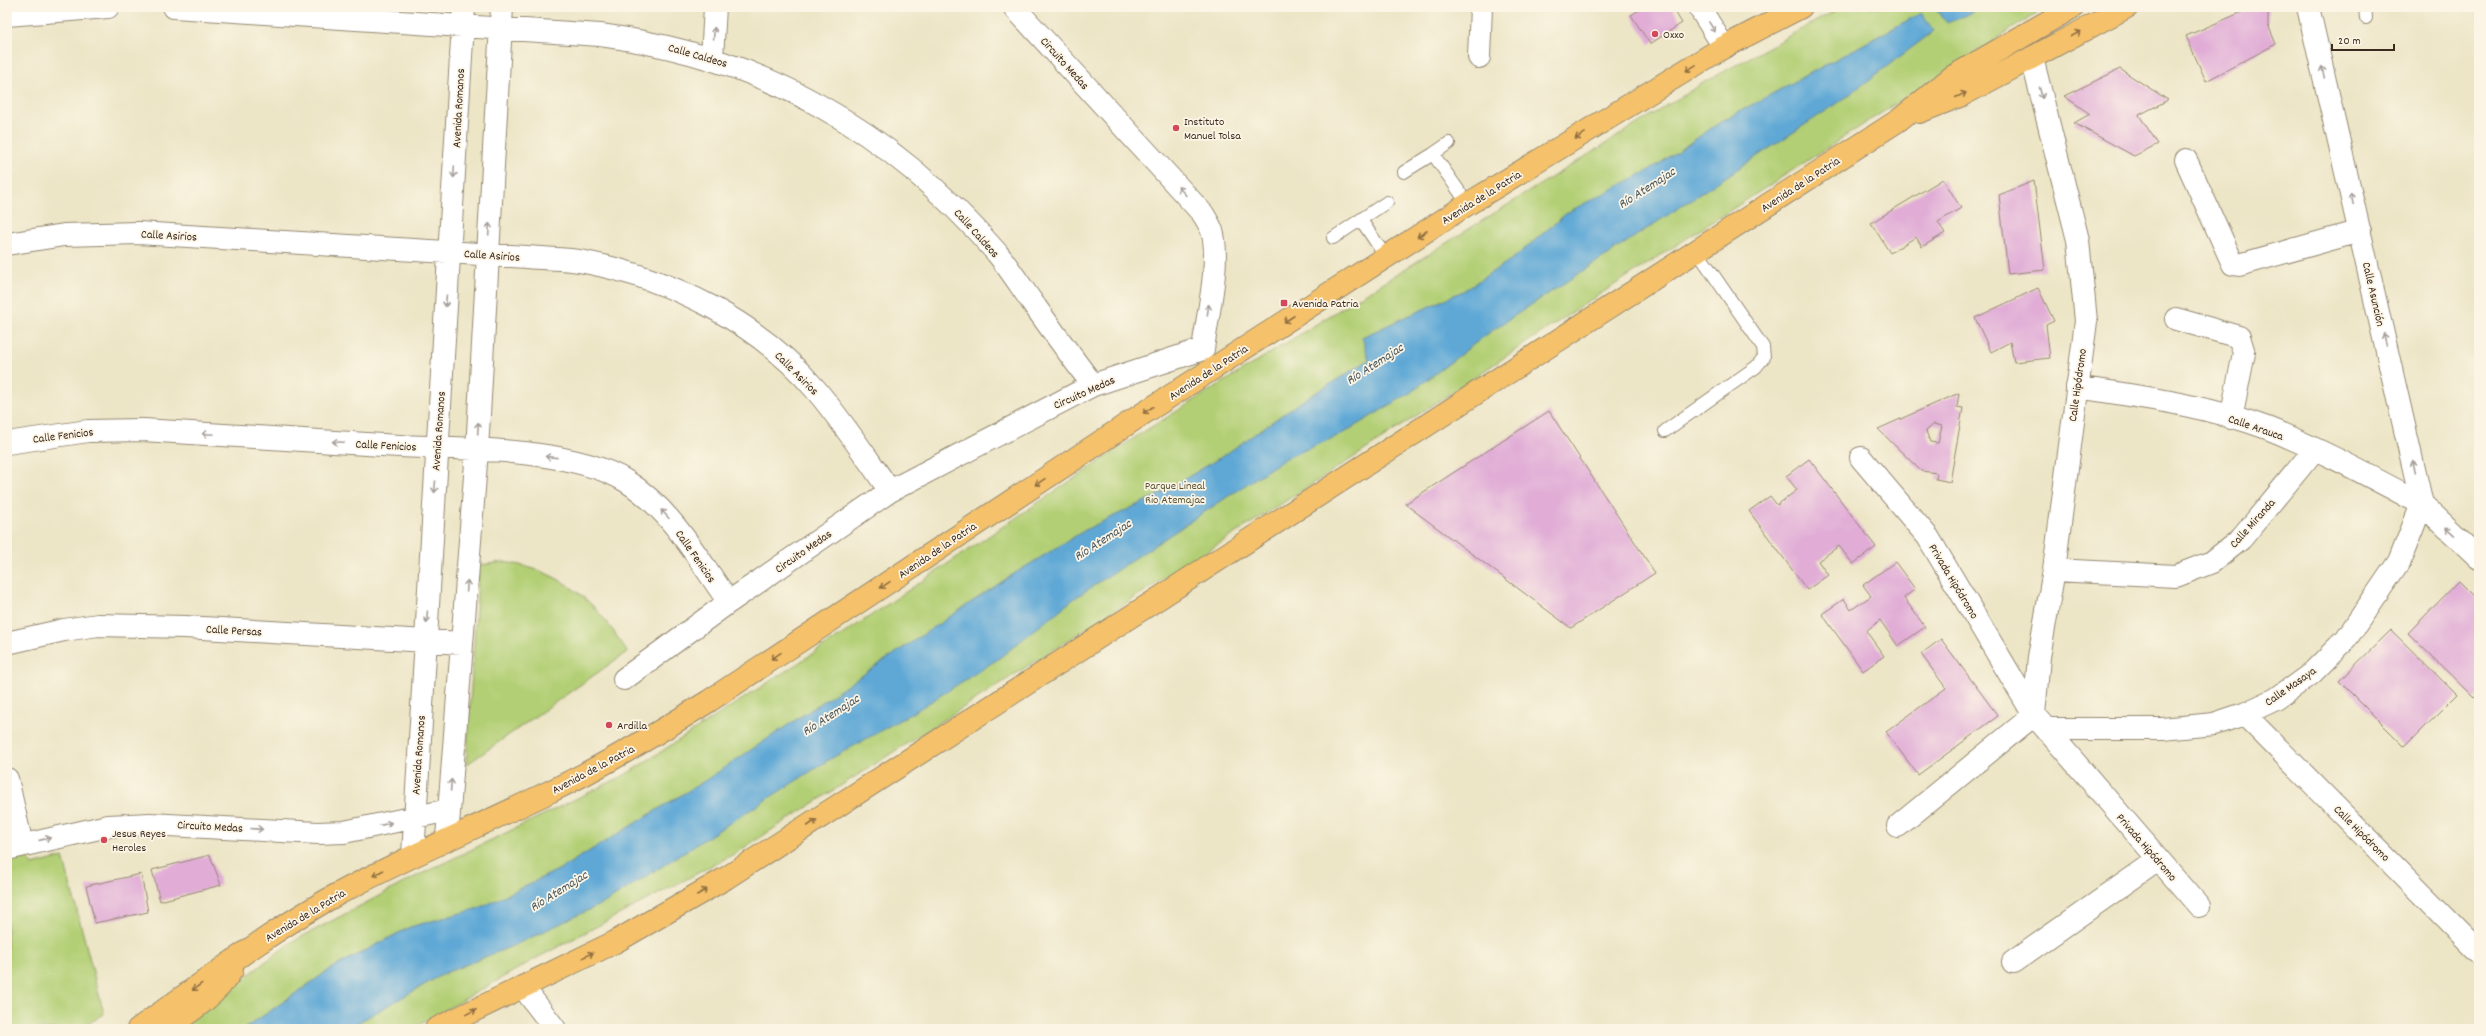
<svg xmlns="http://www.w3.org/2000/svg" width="2486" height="1036" font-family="Dekko,sans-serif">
<rect width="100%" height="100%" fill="#fcf5e5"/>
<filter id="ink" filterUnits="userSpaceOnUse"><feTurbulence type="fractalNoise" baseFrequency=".025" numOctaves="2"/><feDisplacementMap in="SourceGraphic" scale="8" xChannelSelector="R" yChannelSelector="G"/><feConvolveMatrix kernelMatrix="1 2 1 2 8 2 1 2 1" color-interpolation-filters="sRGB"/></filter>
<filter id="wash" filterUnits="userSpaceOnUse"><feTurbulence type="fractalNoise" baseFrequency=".012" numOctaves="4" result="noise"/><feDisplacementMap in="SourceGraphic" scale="16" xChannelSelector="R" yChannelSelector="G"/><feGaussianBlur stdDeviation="0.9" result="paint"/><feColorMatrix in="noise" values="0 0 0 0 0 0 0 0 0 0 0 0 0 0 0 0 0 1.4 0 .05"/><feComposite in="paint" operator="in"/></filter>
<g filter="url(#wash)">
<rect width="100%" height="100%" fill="#ece5c6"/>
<path fill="#b2cf75" stroke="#767c4a" d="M1842,7H2046L1580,307L1353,458L734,854L535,959L412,1029H178L290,943L413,878L625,775L854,627L1137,436L1703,83Z
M504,562C564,571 596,601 627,652L466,765L479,565Z
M24,851L32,865L63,857L104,1014L80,1029H7V855Z"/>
<path fill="#5fa8d6" stroke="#4d697a" d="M1934,7H1985L1947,23Z
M1921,13L1934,31L1841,101L1490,332L1410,393L1340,435L1286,458L1075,598L998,659L919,709L827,761L606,902L515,945L445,973L347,1029H244L332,968L410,927L479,908L560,869L706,780L1012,575L1087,529L1160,494L1226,454L1299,403L1369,360L1362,337L1463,291L1515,257L1568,212L1653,168L1722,121Z"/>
<g id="blocks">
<path fill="#e1add7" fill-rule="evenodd" d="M1644,7H1672L1682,23L1650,44L1631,15Z
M2254,7H2268V25L2276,44L2206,81L2186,36Z
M2120,69L2168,100L2139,115L2158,144L2134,156L2074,123L2090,114L2064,96Z
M1943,179L1961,208L1938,222L1945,233L1922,247L1916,237L1890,253L1871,223Z
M2034,181L2045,270L2008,274L1999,195Z
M2038,288L2054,321L2046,325L2050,358L2014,362L2010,342L1991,352L1975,318Z
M1959,393L1957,407L1963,408L1950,482L1936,479L1937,473L1921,471L1878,429ZM1934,424L1942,426L1938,443L1930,442L1926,431Z
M1549,411L1655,573L1571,628L1405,504Z
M1809,459L1876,547L1853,564L1839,546L1818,561L1828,575L1807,590L1749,511L1770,496L1777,505L1797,490L1786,476Z
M1895,562L1915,589L1904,598L1925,627L1898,646L1880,620L1866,631L1884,656L1863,671L1822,614L1844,599L1851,610L1871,596L1863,585Z
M2459,581L2479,601V693L2474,698L2408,633Z
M2391,630L2457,695L2405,747L2339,681Z
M1941,639L1998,716L1918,775L1886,732L1946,688L1921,654Z
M210,855L221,885L160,901L152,870Z
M141,874L148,912L95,923L86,886Z"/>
</g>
</g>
<g filter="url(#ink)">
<use href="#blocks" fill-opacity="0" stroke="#948872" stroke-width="1"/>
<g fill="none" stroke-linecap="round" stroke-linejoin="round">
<defs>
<path id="lane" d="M2365,7L2366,18
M1433,154L1449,143
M1404,172L1433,154L1468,204
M1361,220L1386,257
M1333,238L1387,202
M1665,431L1756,367L1764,357L1763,347L1697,251"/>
<path id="street" d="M174,7L600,35C762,56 890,129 997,253C1009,268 1020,285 1032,302C1052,330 1072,358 1093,385
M1014,7L1203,214C1206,219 1210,225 1212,231C1221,259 1207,318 1203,349
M1699,7L1724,47
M2308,7L2422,504L2479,558
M7,15L108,7
M1479,57L1481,7
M712,58L715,7
M2186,160L2233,264L2239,265L2360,231
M7,244L64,235L138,233L527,257C546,259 566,258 585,262C672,279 758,322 816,390C843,422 866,457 890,491
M2176,319L2239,337L2244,353L2231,418
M2077,387C2140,397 2206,405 2267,428C2320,449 2371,477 2422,504
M7,443L88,431L143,430C228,435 314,441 400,446C462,449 573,448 626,481C671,509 698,559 729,602
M1861,458L1928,537L2034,715L2199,906
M2054,570L2176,576L2212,562L2241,539L2315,449
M7,643L64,630L98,625L185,627L462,643
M624,679L729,602L890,491L1093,385L1203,349
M2244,714L2479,952
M2046,729H2162L2214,724L2244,714L2276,699L2311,674L2346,639L2400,560L2422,504
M7,779L22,845
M1898,826L2034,715L2039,657L2054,570L2086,321L2078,240L2032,58
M447,838L477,450L502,7
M7,849L108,826L150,824L318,833L344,832L449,810
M413,855L464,7
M2013,962L2158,860
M523,987L555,1029"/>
<path id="primary" d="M1919,112L1962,95L2127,7
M138,1029C203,983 266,934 336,895C404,858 475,828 545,794C602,767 656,734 709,701L1144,413L1468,204L1724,47L1801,7
M165,1029C190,1012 216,996 232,970
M436,1029L615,942L726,878L1899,120L1952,77L2073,7"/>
</defs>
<use href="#lane" stroke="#948872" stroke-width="14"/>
<use href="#street" stroke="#948872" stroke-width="24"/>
<use href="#primary" stroke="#948872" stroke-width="24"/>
<use href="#lane" stroke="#fff" stroke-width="12"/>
<use href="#street" stroke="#fff" stroke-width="22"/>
<use href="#primary" stroke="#f5c16b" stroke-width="22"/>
</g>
<defs><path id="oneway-shaft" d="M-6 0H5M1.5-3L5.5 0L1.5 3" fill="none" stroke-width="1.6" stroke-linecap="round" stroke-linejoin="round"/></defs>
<g stroke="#a79f9a">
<use href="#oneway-shaft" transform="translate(1712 27) rotate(58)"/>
<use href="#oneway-shaft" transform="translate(714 33) rotate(-86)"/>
<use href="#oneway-shaft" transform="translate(2323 72) rotate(-103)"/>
<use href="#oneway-shaft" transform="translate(2041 93) rotate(75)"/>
<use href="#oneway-shaft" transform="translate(454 172) rotate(93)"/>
<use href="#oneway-shaft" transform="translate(1182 191) rotate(-132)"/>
<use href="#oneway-shaft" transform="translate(2352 199) rotate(-103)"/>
<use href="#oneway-shaft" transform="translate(489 229) rotate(-87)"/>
<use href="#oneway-shaft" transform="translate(446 301) rotate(94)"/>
<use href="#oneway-shaft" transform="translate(1208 310) rotate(-82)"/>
<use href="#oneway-shaft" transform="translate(2385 339) rotate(-103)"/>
<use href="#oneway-shaft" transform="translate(478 428) rotate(-87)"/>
<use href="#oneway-shaft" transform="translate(208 434) rotate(-177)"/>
<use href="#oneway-shaft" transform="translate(338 442) rotate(-177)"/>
<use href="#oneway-shaft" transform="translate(551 457) rotate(-174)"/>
<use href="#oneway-shaft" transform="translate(2414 466) rotate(-103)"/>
<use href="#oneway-shaft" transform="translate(435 487) rotate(94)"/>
<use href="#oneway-shaft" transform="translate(665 514) rotate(-132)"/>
<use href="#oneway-shaft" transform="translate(2450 531) rotate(-137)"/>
<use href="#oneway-shaft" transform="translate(467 586) rotate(-86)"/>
<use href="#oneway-shaft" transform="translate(427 617) rotate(94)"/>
<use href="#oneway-shaft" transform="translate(451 785) rotate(-86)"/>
<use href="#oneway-shaft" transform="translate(386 824) rotate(-13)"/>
<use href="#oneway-shaft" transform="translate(257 829) rotate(4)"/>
<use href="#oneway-shaft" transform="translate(45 839) rotate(-13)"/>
</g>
<g stroke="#8f6e41">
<use href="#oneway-shaft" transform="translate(2076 34) rotate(-28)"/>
<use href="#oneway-shaft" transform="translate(1691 68) rotate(149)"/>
<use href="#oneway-shaft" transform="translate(1961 95) rotate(-25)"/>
<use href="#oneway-shaft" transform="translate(1580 136) rotate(149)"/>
<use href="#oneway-shaft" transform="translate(1422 234) rotate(147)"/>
<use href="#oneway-shaft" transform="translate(1289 319) rotate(147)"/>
<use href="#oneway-shaft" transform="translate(1148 410) rotate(147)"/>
<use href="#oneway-shaft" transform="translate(1040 482) rotate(146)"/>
<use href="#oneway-shaft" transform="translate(885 585) rotate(146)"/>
<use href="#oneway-shaft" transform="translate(776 656) rotate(146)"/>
<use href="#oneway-shaft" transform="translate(812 823) rotate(-33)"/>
<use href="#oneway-shaft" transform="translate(378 873) rotate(153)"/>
<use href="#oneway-shaft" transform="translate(702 892) rotate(-30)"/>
<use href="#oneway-shaft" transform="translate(588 955) rotate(-26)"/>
<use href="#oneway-shaft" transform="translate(197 987) rotate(144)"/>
<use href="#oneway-shaft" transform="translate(471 1012) rotate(-26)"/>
</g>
</g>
<g fill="#d1495b" stroke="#fcf5e5" stroke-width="1.5">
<circle cx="1655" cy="34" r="4"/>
<circle cx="1176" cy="128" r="4"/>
<rect x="1280" y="299" width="8" height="8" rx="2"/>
<circle cx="609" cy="725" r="4"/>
<circle cx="104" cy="840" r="4"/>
</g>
<g text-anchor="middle" stroke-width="3.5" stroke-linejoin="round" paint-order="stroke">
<g font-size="12" fill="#3b2a1e" stroke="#fcf5e5" text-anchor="start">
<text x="1663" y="38">Oxxo</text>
<text x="1184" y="125">Instituto<tspan x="1184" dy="14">Manuel Tolsa</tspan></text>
<text x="1292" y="307">Avenida Patria</text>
<text x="617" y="729">Ardilla</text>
<text x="112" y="837">Jesus Reyes<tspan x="112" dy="14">Heroles</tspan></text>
</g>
<g font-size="12" fill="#3b2a1e" stroke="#fcf5e5">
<text transform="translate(698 55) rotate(16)" y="4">Calle Caldeos</text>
<text transform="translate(1065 63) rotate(48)" y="4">Circuito Medas</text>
<text transform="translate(458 108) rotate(-87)" y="4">Avenida Romanos</text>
<text transform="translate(1800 184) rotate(-33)" y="4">Avenida de la Patria</text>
<text transform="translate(1481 197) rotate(-32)" y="4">Avenida de la Patria</text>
<text transform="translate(977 233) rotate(48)" y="4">Calle Caldeos</text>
<text transform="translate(169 235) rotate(3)" y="4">Calle Asirios</text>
<text transform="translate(492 255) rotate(4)" y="4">Calle Asirios</text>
<text transform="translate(2374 294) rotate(77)" y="4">Calle Asunción</text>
<text transform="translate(1208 372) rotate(-33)" y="4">Avenida de la Patria</text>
<text transform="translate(797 373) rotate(45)" y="4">Calle Asirios</text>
<text transform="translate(2077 385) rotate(-82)" y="4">Calle Hipódromo</text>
<text transform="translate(1084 392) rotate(-24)" y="4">Circuito Medas</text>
<text transform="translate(2256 427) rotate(19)" y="4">Calle Arauca</text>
<text transform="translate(438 431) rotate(-86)" y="4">Avenida Romanos</text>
<text transform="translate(63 435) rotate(-7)" y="4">Calle Fenicios</text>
<text transform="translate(386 445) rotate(3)" y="4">Calle Fenicios</text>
<text transform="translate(2252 523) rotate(-48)" y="4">Calle Miranda</text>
<text transform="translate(937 550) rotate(-34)" y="4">Avenida de la Patria</text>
<text transform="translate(803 551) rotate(-35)" y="4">Circuito Medas</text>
<text transform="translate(696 556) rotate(55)" y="4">Calle Fenicios</text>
<text transform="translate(1954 581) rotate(59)" y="4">Privada Hipódromo</text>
<text transform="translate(234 630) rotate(3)" y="4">Calle Persas</text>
<text transform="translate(2290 686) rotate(-35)" y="4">Calle Masaya</text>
<text transform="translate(418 755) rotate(-86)" y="4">Avenida Romanos</text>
<text transform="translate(593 769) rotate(-28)" y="4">Avenida de la Patria</text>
<text transform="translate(210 826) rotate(3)" y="4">Circuito Medas</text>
<text transform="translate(2362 833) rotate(45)" y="4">Calle Hipódromo</text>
<text transform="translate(2147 847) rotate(49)" y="4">Privada Hipódromo</text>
<text transform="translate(305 915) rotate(-31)" y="4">Avenida de la Patria</text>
</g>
<g font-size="12" fill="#595334" stroke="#fcf5e5">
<text x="1175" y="489">Parque Lineal<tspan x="1175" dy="14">Rio Atemajac</tspan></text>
</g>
<g font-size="13" font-style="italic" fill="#48565e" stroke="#fcf5e5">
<text transform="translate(1646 187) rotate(-33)" y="5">Río Atemajac</text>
<text transform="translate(1374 363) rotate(-33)" y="5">Río Atemajac</text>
<text transform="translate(1102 539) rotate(-33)" y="5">Río Atemajac</text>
<text transform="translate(830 714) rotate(-33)" y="5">Río Atemajac</text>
<text transform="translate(558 890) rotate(-32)" y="5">Río Atemajac</text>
</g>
</g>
<rect width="2486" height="1036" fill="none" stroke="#fcf5e5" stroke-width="24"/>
<path d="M2332 44v6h62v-6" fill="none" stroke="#3b2a1e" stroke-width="2"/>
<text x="2338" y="44" font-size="12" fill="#3b2a1e" stroke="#fcf5e5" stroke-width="3" paint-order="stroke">20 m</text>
</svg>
